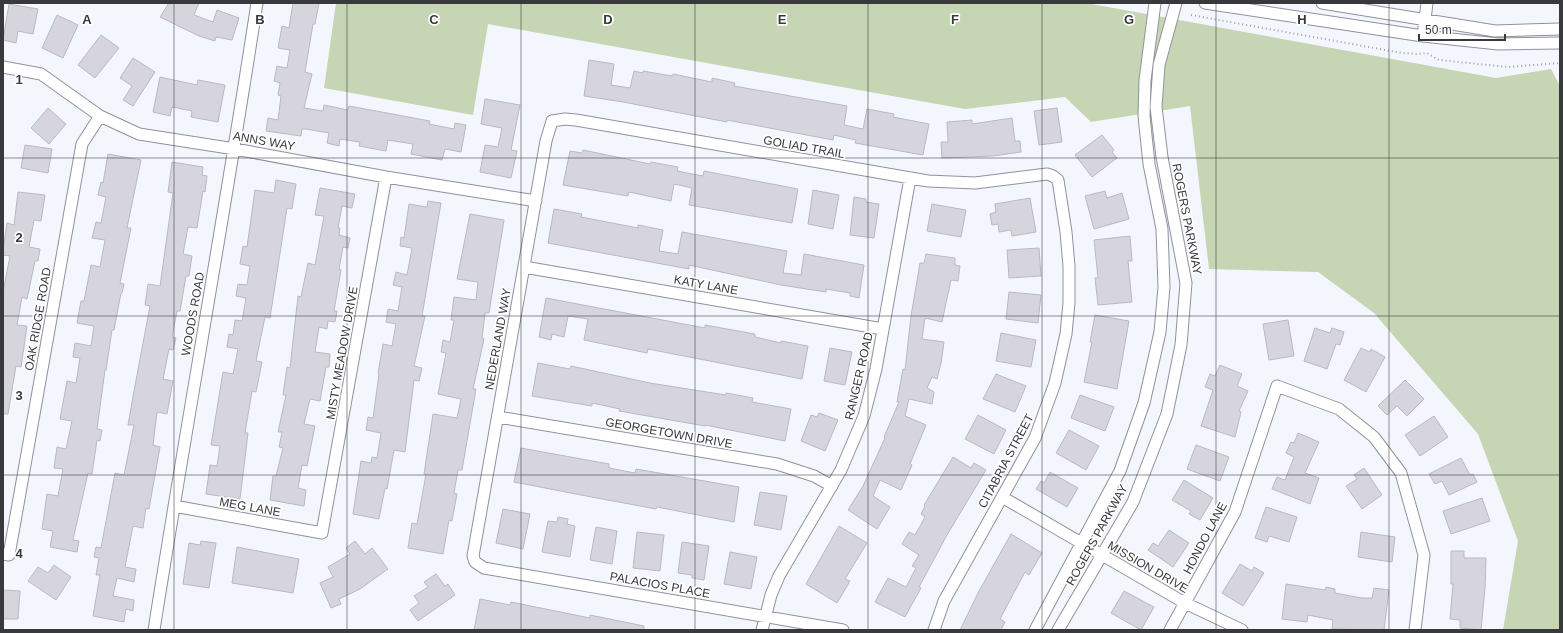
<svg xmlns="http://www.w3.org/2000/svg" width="1563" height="633" font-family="Arial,sans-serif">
<rect width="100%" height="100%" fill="#f4f6fe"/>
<path fill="#c6d5b4" d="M336,3H1086L1496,78L1551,69L1560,86V630H1503L1518,541L1478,434L1374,313L1318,272L1209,269L1190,106L1091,122L1065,97L965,109L488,24L473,115L324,88Z"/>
<path fill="#d6d5de" stroke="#bab9c2" d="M169,3H199L194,15L213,22L217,10L239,18L232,40L216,37L215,41L199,36L160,17Z
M293,3H319L315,24H313L305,72L312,74L304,108L323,111L324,105L348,110L349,106L430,121L429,124L454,129L455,123L466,125L461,152L445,149L442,160L411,154L413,144L388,140L386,151L359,146L360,142L340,139L339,146L327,143L329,133L306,129H302L301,136L266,131L268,118L278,120L281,96L278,95L280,83L274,81L277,66L287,68L290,50L278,48L282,26L289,28Z
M9,4L38,9L33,34L18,31L16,43L3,40Z
M57,15L78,25L63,58L42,48Z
M101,35L119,48L95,78L78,65Z
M133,58L155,72L133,106L123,100L132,86L120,78Z
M589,60L614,64L611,85L630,88L634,71L643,73V71L672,76L673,74L712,82V78L735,83L734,86L847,106L844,125L863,129L867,109L894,114L893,117L929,124L923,155L855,143L856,140L834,135L833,140L727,120V122L623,102L584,96Z
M160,77L197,85L198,80L225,85L218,122L191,117L192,111L172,107L170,116L153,112Z
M485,99L520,105L511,150L517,151L511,178L480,172L485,145L498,147L502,128L481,124Z
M48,108L66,124L49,144L31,128Z
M1057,108L1062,142L1039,145L1034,111Z
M1012,118L1015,141H1020L1021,152L993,156L942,158L941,142H948L947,122L972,120V124Z
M1102,135L1114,150L1112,152L1117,158L1092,177L1075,155Z
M25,145L52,149L48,173L21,168Z
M583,150L650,164L651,162L678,167L677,171L703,176L704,171L798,189L792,223L689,205L692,188L674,184L671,201L629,192L628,196L563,185L570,151L582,153Z
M108,154L141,160L127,228H131L120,283L124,284L122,293H121L114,330H112L106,370H105L97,429L102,430L100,441L97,440L92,474L88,473L73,540L79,541L77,552L50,547L53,531L42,529L47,494L58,496L63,469L54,468L57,447L66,449L72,421L60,419L67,381L76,383L80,358L73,357L75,343L91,346L94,326L77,323L81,301H84L91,265L100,267L105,240L92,238L96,222L101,223L106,197L98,195L101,182L103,183Z
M172,162L203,167L202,175L207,176L205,192L203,191L197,228L188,227L183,254L192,256L189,276H186L180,311H177L172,337L176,338L173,350L169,349L163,379L173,381L167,414L157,412L153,445L160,447L149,509L146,508L143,528L133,526L125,567L136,569L134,582L117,578L113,596L134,600L133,611L126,609L124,622L93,616L100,575H96L99,558L94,557L96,547L101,548L115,473L124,475L134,425H128L134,391L150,306L145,305L148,284L160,286L173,193L168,192Z
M276,180L296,184L292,209L287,208L270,318L265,317L256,361L262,362L256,392L252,391L245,433H248L240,499L206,494L210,465L217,466L220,446L211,445L223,372L233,374L238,349L227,347L229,334L233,335L235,320L242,321L246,298L236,296L238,284L247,285L250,266L240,264L243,246L247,247L255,190L274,193Z
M320,188L355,194L352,208L342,206L338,228H340L339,235L350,238L348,248L343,247L339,269L341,270L334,311H337L335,322L328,321L327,329L319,327L315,352L330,354L329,367H326L320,401L310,399L304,424L315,426L307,466L302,465L298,488L306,490L304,506L270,500L273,476H276L283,448L279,447L282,432H278L286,395H283L287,367L290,368L298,296L301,297L308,263L315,265L324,216L315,215Z
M813,190L839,195L833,229L808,224Z
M1105,191L1107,198L1122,193L1129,219L1094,229L1085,196Z
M18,192L45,195L41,221L34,220L29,247L40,249L38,261H35L27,299L22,297L17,325L27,326L21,367L16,366L8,414H3V292L10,256L3,255V250L7,223L14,225Z
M854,197L866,199V202L879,204L874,238L850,235Z
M1030,198L1036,232L1012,236L1011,230L999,232L998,224L992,225L990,214L996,212L995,204Z
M428,201L441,203L422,316H425L414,366L422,368L419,381L414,380L405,452L394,450L387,489L385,488L379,519L353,514L361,461L371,463L372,457L377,458L381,433L366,430L368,417L373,418L379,374L378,373L383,344L392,346L396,324L386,322L388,309L398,311L402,287L393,285L396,272L407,275L412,248L400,246L401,237L404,238L409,204L427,207Z
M932,204L966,210L961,237L927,231Z
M554,209L582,214L581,217L638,228V225L663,230L659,251L678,254L682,232L787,251L783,273L801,275L804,254L864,265L859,298L850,296V293L826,289V292L781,285L689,265V269L548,243Z
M470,214L504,220L489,313H485L482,338L484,339L473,389H476L462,470H458L454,493L457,494L452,521L449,520L443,554L408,548L412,523L417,524L426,474H424L433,414L457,418L461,399L438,394L446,353L441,352L443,340L450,342L454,320H451L454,297L476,300L478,282L457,279Z
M1130,236L1132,261H1128L1132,302L1098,305L1095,278H1098L1094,240Z
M1039,248L1041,276L1009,278L1007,250Z
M926,254L955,258V265L960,266L958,281L951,280L942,322L925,318L922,339L944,342L941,363L937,379L932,377L927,388L934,392L932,404L909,399L905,416L926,425L910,464L912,465L901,490L880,480L873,496L890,507L877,529L848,510L863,486L885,438L884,437L899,402H897L903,369L905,370L911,316L920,263H924Z
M1009,292L1041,295L1038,323L1006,319Z
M546,298L705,328V325L755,334V337L781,343V341L808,346L802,379L648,349L647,353L584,340L588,319L568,316L564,337L552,334L551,340L539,337Z
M1095,315L1129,321L1117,389L1084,382L1092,342H1090Z
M1288,320L1294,356L1269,360L1263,324Z
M1315,328L1330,333L1332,328L1344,332L1340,345L1336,344L1327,369L1304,361Z
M1001,333L1036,340L1031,367L996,361Z
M830,348L852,352L845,385L824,381Z
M1361,348L1370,352L1371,349L1385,357L1366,392L1344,380Z
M538,363L570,369L571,366L650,383L726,395V393L753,398L752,402L791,409L785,441L705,425V426L619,411L620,409L592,403V406L532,396Z
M1220,365L1242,374L1237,386L1248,391L1239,411L1241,412L1235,437L1201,426L1213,390L1205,387L1210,374L1215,376Z
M996,374L1026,386L1015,412L983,399Z
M1405,380L1424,399L1407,416L1397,406L1387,415L1378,406Z
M1080,395L1114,407L1105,431L1071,418Z
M819,413L838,420L825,451L801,441L811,415L817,417Z
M978,415L1006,430L994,454L965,439Z
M1434,416L1448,437L1420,456L1405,435Z
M1069,430L1099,446L1086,470L1056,453Z
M1298,433L1319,442L1305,473L1319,478L1310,504L1272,489L1277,477L1285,480L1294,457L1286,453L1291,442L1294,443Z
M1196,445L1229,457L1220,481L1187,469Z
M521,448L609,464V468L635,473L636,469L739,487L734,522L657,507L656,509L581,495L514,482Z
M953,457L971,468L974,463L986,470L947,535L919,587L921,588L905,617L875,602L888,578L906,587L916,568L912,566L919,555L902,544L909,532L915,535L925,517L921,514L925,506L924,505Z
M1461,458L1470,475L1473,474L1477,482L1449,495L1442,481L1435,484L1429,474Z
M1364,468L1382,495L1362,509L1346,486L1357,479L1354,475Z
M1050,472L1078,488L1067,507L1036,489L1041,481L1044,483Z
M1184,480L1213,498L1200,520L1189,514L1191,511L1172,500Z
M760,492L787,496L781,530L754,525Z
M1482,498L1490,521L1451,534L1443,511Z
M1266,507L1297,517L1289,542L1269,536L1267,542L1255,538Z
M503,509L530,514L523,549L496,543Z
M558,517L568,519L567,524L575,526L570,557L542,552L548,521L557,522Z
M839,526L867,543L845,579L850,581L837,603L806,584Z
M596,527L617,531L612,564L590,560Z
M1169,530L1189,543L1173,567L1148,550L1153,543L1158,546Z
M637,532L664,535L660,571L633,568Z
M1361,532L1395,537L1392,562L1358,557Z
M1011,534L1042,553L1029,575L1025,572L1000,619L1005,622L1001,630H960L979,591Z
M201,541L216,543L209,588L183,584L189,543L200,545Z
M355,541L365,554L372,548L388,569L360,589L339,599L341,604L331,608L320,583L333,577L328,567L350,554L346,548Z
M682,542L709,546L704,580L692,578V575L678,573Z
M237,547L299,559L293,593L232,583Z
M1451,551H1464V558H1486L1485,588L1481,630L1460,628V620L1450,619L1453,584H1451Z
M730,552L757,557L751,589L724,584Z
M1240,564L1252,571L1254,567L1264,573L1243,606L1222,593Z
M54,565L71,577L56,600L28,581L38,567L48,573Z
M436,574L445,586L448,584L455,595L418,621L410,610L419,603L414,596L428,587L424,582Z
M1286,584L1325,590L1326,587L1335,589V593L1362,598H1372L1374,588L1389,590L1384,630L1332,629L1333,620L1308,615L1307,622L1282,619Z
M3,590L20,591L18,619H3Z
M1124,591L1154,607L1141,630L1111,613Z
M480,599L510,605L511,602L590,618V615L644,626V630H474Z"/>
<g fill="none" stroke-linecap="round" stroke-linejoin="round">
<defs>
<path id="minor" d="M1205,3L1423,36L1498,44L1560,43
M1322,3L1495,31L1560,29
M1423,36L1427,3
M3,67L41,74L100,116L139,134L235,149L386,177L536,201
M524,267L883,329
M498,417L777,464L814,476L832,486
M1002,497L1185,603L1242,630
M174,506L322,533L386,177
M3,554L9,555L82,144L100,116
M154,630C187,421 225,212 257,3
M762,630L771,595L779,576L841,470L864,416L876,369L910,178
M843,630L484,568L475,562L473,556L546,141L552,121L565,119L576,120L928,181L975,183L1047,174L1053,176L1058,180L1066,232L1069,266V303L1066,334L1055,383L1035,438L944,601L934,630
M1035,630L1120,471L1144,403L1160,332L1164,287L1162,229L1149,164L1144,116L1145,80L1155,3
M1058,630L1133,502L1167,414L1181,345L1186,283L1162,157L1156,107L1159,65L1176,3
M1170,630L1235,512L1277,386L1339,409L1374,437L1401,473L1424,555L1415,630"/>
</defs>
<use href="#minor" stroke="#8f929b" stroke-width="13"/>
<path stroke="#9fa0a6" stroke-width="2" stroke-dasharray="1 3" stroke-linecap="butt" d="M1191,15L1402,53L1418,54L1427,53L1439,60L1508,67L1560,63"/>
<use href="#minor" stroke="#fff" stroke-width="11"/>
</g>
<path fill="none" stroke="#38393c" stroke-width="1" stroke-opacity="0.55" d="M174,3V630M347,3V630M521,3V630M695,3V630M868,3V630M1042,3V630M1216,3V630M1389,3V630M3,158H1560M3,316H1560M3,475H1560"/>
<g text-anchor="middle" stroke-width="3.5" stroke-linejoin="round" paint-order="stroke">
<g font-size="12" fill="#38393c" stroke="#fff">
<text transform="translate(264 141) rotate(10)" y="4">ANNS WAY</text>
<text transform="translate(804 147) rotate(10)" y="4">GOLIAD TRAIL</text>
<text transform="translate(1187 219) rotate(79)" y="4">ROGERS PARKWAY</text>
<text transform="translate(706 285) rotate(10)" y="4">KATY LANE</text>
<text transform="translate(193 314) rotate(-80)" y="4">WOODS ROAD</text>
<text transform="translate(38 319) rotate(-80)" y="4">OAK RIDGE ROAD</text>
<text transform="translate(498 339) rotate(-80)" y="4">NEDERLAND WAY</text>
<text transform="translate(342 353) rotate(-80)" y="4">MISTY MEADOW DRIVE</text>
<text transform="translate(859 376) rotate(-77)" y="4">RANGER ROAD</text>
<text transform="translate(669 433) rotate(10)" y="4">GEORGETOWN DRIVE</text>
<text transform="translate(1006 461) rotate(-62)" y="4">CITABRIA STREET</text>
<text transform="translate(250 507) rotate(10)" y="4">MEG LANE</text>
<text transform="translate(1097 535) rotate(-61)" y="4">ROGERS PARKWAY</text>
<text transform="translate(1205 538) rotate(-62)" y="4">HONDO LANE</text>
<text transform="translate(1148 567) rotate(30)" y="4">MISSION DRIVE</text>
<text transform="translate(660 585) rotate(10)" y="4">PALACIOS PLACE</text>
</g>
</g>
<g font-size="13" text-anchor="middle" font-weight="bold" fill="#38393c" stroke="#fff" stroke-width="3.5" stroke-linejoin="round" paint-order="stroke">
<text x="87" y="24">A</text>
<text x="260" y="24">B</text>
<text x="434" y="24">C</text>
<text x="608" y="24">D</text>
<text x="782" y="24">E</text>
<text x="955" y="24">F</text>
<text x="1129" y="24">G</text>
<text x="1302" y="24">H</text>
<text x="19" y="84">1</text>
<text x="19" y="242">2</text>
<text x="19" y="400">3</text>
<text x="19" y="558">4</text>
</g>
<rect width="1563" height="633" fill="none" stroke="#38393c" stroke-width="8"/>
<path d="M1419 34v6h86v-6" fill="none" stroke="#38393c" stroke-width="2"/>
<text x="1425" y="34" font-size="12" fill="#38393c" stroke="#ffffff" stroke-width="3" paint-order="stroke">50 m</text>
</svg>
